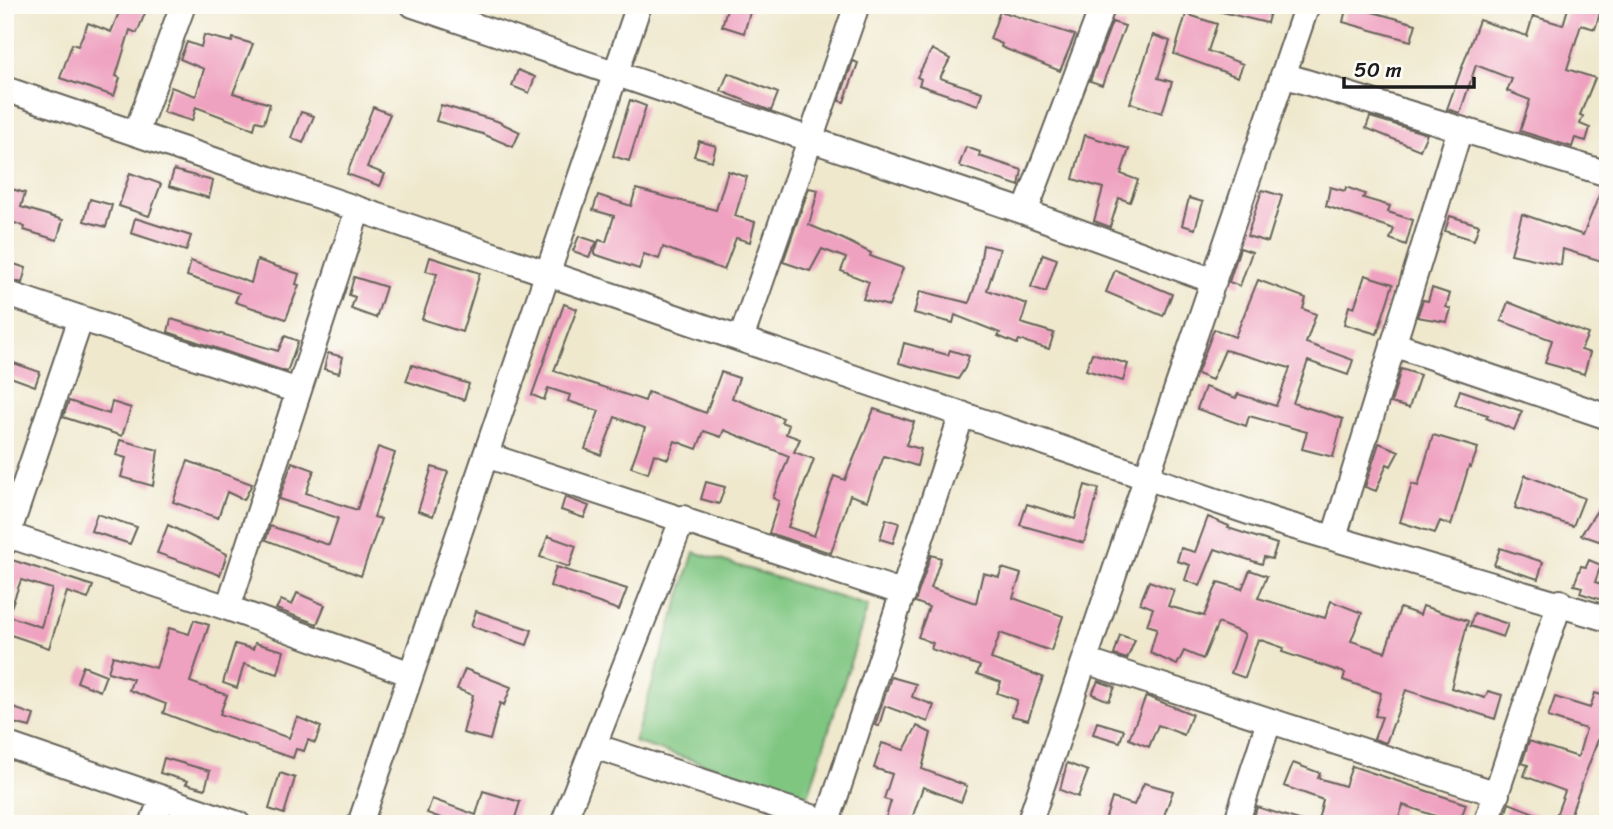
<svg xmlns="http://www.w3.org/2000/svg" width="1613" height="829" font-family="Sriracha,sans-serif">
<rect width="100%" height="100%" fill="#fdfcf7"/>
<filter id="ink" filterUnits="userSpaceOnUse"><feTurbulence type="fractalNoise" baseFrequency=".0143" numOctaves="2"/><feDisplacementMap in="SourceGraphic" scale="14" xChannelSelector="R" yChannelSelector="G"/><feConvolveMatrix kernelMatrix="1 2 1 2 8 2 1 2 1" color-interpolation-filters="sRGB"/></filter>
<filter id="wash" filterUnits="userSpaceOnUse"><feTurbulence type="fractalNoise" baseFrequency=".00686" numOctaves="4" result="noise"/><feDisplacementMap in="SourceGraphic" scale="28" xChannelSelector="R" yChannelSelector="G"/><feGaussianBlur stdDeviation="1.57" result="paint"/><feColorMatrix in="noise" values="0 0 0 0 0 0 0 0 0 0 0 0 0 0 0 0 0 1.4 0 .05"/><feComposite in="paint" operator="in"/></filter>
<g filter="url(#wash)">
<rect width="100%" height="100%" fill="#efe8cd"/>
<path fill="#7fc681" stroke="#4e714e" stroke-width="2" d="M694,552L868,606L808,796L634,742Z"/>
<g id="blocks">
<path fill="#efa1c0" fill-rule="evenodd" d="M122,5L145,13L137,33L130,30L116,76L120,78L114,96L60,78L72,44L78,46L88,23L111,32Z
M728,5H752L744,33L722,26Z
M1215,5H1272L1267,23L1214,10Z
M1347,5L1416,24L1411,41L1343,22Z
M1569,5L1600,13L1595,29L1581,25L1567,69L1595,78L1580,115L1583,116L1580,124L1590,128L1586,141L1575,138L1572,147L1520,131L1530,100L1507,91L1512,79L1476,65L1460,113L1447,109L1479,20L1527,36L1533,16L1563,25Z
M1000,11L1075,35L1060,71L1001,47L1002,44L990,39Z
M1186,14L1217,24L1208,51L1243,64L1238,77L1174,54Z
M1112,22L1125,26L1102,85L1090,81Z
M204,35L232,42L233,38L253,44L233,93L270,104L264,123L256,121L254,129L196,107L192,121L163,112L171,87L196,96L204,69L180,59L187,42L201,47Z
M1153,35L1170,41L1158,78L1172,82L1162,113L1130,103Z
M932,49L950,59L940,78L982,92L978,105L919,85L921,79L917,77Z
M853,61L858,63L844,102L839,101Z
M518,70L535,77L529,93L512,86Z
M728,73L778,93L771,111L721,91Z
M630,100L646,106L629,161L613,156Z
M441,105L497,121L520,132L513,147L483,134L436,121Z
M373,107L390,114L367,167L385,174L380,186L347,174Z
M301,112L314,116L303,143L291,138Z
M1370,117L1427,134L1420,150L1366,128Z
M1085,135L1129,149L1121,174L1138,180L1130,202L1119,198L1110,227L1094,221L1103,188L1073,179Z
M699,141L716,146L712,161L694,156Z
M966,147L980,152L979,156L1022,170L1019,186L959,166Z
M174,170L213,181L209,198L169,186Z
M728,171L747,177L735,216L755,222L750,242L736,238L724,270L663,247L659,259L644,254L639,269L594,254L599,240L606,242L614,216L593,210L598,195L631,206L636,189L716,210Z
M130,173L161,184L149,216L119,206Z
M5,187L25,193L21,207L63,220L57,240L24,230L25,227L5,219Z
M1330,187L1345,191L1346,187L1365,194L1363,198L1390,206L1388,212L1413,220L1406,245L1390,239L1394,229L1326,206Z
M809,188L818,190L809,225L843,239L871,253L870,256L903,268L889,306L863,299L869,282L841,271L846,258L822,249L810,271L783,262Z
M1602,188H1608V263L1563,249L1561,265L1511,254L1522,214L1583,235Z
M1262,190L1282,196L1268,242L1247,236Z
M1189,198L1203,202L1195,229L1182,225Z
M90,199L112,205L106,227L84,221Z
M1450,216L1479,225L1474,240L1445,231Z
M135,218L191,236L186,251L131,233Z
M579,236L597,242L589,257L573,251Z
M983,245L1000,249L987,290L1027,304L1021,323L1054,333L1049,349L1019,340L1017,344L998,336L1000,333L955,315L953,323L914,313L920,291L969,303L978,277Z
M1240,248L1252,252L1240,286L1229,282Z
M1043,254L1057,259L1046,292L1031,287Z
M430,257L480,273L462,332L422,319L437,274L426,271Z
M257,260L299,274L296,284L299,285L286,319L235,302L239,293L187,276L191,261L251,283Z
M5,261L26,268L22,283L5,278Z
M1115,270L1172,294L1163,316L1106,292Z
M1365,275L1393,284L1377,334L1344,324L1349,306L1354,308Z
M354,277L386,287L376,318L351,309L355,297L349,295Z
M1258,280L1306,298L1303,309L1316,314L1306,343L1353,360L1348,375L1308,361L1293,403L1343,419L1333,457L1302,449L1307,432L1249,416L1246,426L1197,409L1205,387L1236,398L1238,394L1276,406L1290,368L1225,350L1212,380L1197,374L1214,329L1235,337Z
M1432,288L1450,294L1446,307L1451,309L1447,322L1417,317L1423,300L1428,301Z
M1508,302L1588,334L1581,350L1590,353L1584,374L1545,363L1552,340L1501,321Z
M564,304L577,309L554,371L645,401L648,392L706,413L721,372L739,378L732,398L783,418L781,422L789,425L786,434L800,439L794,452L814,459L788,527L814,536L834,476L845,480L874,409L914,422L906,445L921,449L917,466L884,456L867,501L850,495L831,553L769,533L779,501L773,498L789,456L724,430L721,437L704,431L697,449L675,441L668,459L654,454L648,473L631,467L645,428L615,417L601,455L585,449L599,411L568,401L570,395L548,388L544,400L532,395Z
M171,319L278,351L285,336L298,341L287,372L168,332Z
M904,343L948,355L950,350L969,356L965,368L958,379L899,363Z
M328,353L343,357L339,373L324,369Z
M1092,353L1128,364L1123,381L1086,370Z
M5,360L40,372L35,386L5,375Z
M412,365L469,384L464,400L406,381Z
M1401,369L1420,375L1409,408L1391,403Z
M1460,390L1522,411L1514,430L1486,418L1488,415L1455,405Z
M69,401L109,414L112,402L131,408L122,436L63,417Z
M1433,435L1478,448L1471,467L1469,466L1451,525L1440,521L1435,533L1400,522L1412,484L1418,486Z
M120,440L158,450L153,486L121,477L126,458L116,455Z
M1379,443L1399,451L1391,466L1387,464L1376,491L1365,487Z
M378,447L395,453L374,517L381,519L361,576L266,540L270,526L329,545L338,518L279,499L292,462L314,470L306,493L357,510Z
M188,461L252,484L244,500L227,492L218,518L173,502Z
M432,467L448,472L433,516L418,511Z
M1525,475L1584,498L1573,526L1515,508Z
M706,482L725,487L719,504L701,499Z
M1085,485L1099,489L1084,543L1020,525L1027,504L1075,519Z
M1608,494V544L1581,535Z
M565,497L589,506L584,518L561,510Z
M97,514L137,527L130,544L91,531Z
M1208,517L1229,526L1228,528L1277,544L1272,559L1264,557L1262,564L1215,549L1200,586L1185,580L1190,565L1177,561L1181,548L1195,552Z
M886,519L899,523L893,543L880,539Z
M168,525L227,554L220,575L157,553Z
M548,536L576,546L569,567L540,557Z
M1500,548L1543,562L1538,579L1494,565Z
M931,555L941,558L931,588L976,603L983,573L999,577L1002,568L1021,574L1013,598L1063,616L1051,651L1000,633L991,659L1043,677L1028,720L1012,716L1017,700L997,693L1001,682L977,674L980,666L931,649L933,643L918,637L929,607L915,602Z
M12,560L93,586L88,599L67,592L49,648L5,633V579ZM21,580L52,589L41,627L8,616Z
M1589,560L1601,565L1595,582L1608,586V602L1580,593L1582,587L1574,585L1581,566L1586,567Z
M556,567L627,589L619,610L550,586Z
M1250,570L1267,576L1258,598L1325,618L1331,601L1362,613L1351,641L1385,652L1400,608L1420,615L1423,606L1468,621L1451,688L1485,698L1488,691L1502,695L1495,719L1406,690L1386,743L1374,739L1382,717L1375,716L1381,693L1343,680L1345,673L1282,652L1284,648L1258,639L1245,678L1231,673L1245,634L1218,623L1203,659L1184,651L1177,665L1150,653L1157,628L1147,625L1153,608L1140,603L1149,581L1174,590L1168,606L1204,616L1218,582L1242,589Z
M297,593L325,605L317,624L276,609L281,600L292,605Z
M476,611L532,630L527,645L471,626Z
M1474,613L1508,624L1503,637L1470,626Z
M194,620L209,625L190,682L227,695L220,714L289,738L297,717L321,727L315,743L308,740L304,751L296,749L293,758L213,732L163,713L166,704L129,690L133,679L108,672L113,656L156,668L169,628L189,634Z
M1120,635L1135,640L1127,659L1114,655Z
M255,643L284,651L278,674L244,664L237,688L223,683L235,644L253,649Z
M83,666L106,675L100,691L77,682Z
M465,669L511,687L504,705L500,703L490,740L463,733L473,695L457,689Z
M891,677L916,684L912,697L934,705L928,722L885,706L879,726L875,725Z
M1098,681L1115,687L1109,701L1092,694Z
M1595,693L1608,697V728L1603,726L1567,824H1502L1509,803L1554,821L1565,791L1524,776L1528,765L1522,763L1529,741L1578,757L1586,729L1548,717L1555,697L1590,708Z
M1146,696L1192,714L1184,735L1158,725L1149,747L1129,739Z
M5,705L34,715L30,727L5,721Z
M1097,722L1124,730L1120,742L1093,734Z
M917,726L931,733L922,769L967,786L961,802L923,787L910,824H884L891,801L884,799L892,774L874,768L882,743L904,750Z
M164,758L210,771L205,789L186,784L188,781L160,773Z
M1067,763L1088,771L1078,797L1060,790Z
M1293,763L1320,773L1318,778L1345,786L1352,766L1466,804L1459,824L1403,805L1397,824H1317L1323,800L1284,786Z
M280,773L295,778L284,814L269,809Z
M1144,783L1173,791L1161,824L1124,820L1123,824H1104L1112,798L1134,805Z
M483,791L520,802L513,824H457L427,813L432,799L476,815Z
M1257,807L1302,821L1301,824H1252Z"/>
</g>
</g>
<g filter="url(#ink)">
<use href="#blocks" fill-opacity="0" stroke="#66635a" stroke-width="2"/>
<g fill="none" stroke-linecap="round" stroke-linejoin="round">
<defs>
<path id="minor" d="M413,5L1025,212L1214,281
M1283,75L1608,174
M5,89L1278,522L1608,619
M136,133L183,5
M1025,212L1103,5
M5,293L298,391
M741,339L857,5
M1393,344L1608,417
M486,455L904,593
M8,535L228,608L411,674
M1334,537L1460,129
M5,543L81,318
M228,608L358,209
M1085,661L1497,794
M5,744L238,824
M594,746L833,824
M827,822L962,414
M152,824L162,798
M360,824L639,5
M563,824L683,518
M1029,824L1307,5
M1236,824L1269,721
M1486,824L1560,602"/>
</defs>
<use href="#minor" stroke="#66635a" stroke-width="28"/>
<use href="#minor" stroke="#fff" stroke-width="24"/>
</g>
</g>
<rect width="1613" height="829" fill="none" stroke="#fdfcf7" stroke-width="28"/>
<path d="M1344 77v10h130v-10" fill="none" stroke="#1c1c1c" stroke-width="3.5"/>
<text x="1354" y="77" font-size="21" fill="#1c1c1c" stroke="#fdfcf7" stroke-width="5" paint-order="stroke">50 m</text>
</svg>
